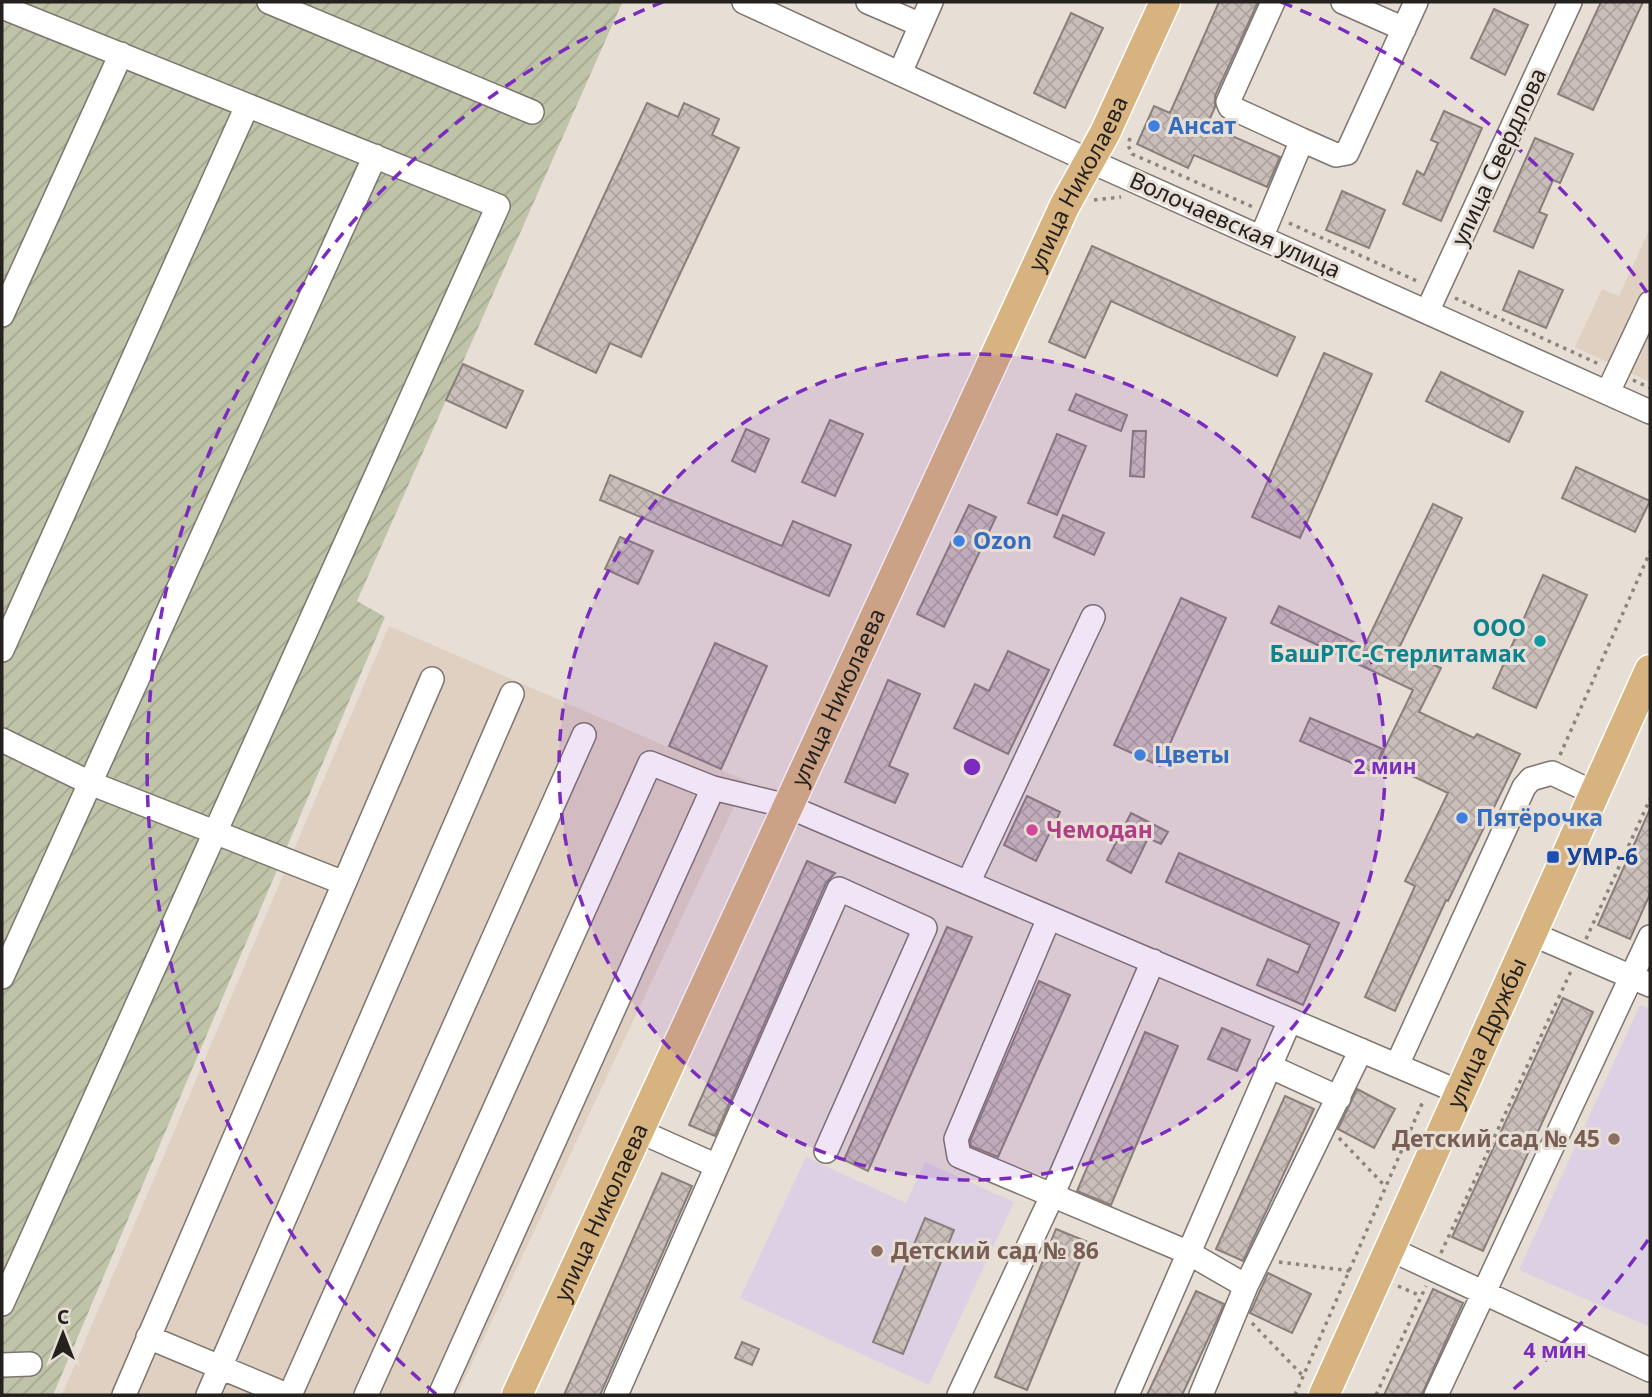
<svg xmlns="http://www.w3.org/2000/svg" width="1652" height="1397" font-family="'Noto Sans',sans-serif">
<defs>
<pattern id="garden-furrows" width="10" height="10" patternUnits="userSpaceOnUse" patternTransform="scale(1.75)"><rect width="10" height="10" fill="#bfc4a8"/><path d="M-1 1l2-2M0 10L10 0M9 11l2-2" fill="none" stroke="#a4a890"/></pattern>
<pattern id="building-cross-hatch" width="8" height="8" patternUnits="userSpaceOnUse" patternTransform="scale(1.75)"><rect width="8" height="8" fill="#cabeba"/><path d="M0 0l8 8M0 8l8-8" fill="none" stroke="#ada39f"/></pattern>
</defs>
<rect width="100%" height="100%" fill="#e7ded5"/>
<path fill="#dfd0c2" d="M1650,228V382L1575,347L1602,289L1619,296Z
M389,626L746,781L457,1395H62Z"/>
<path fill="#dcd0e4" d="M1640,1005L1650,1009V1327L1519,1270Z
M806,1157L906,1203L925,1162L1014,1202L929,1385L740,1298Z"/>
<path fill="url(#garden-furrows)" d="M2,2L622,3L357,601L385,617L53,1395H2Z"/>
<path fill="url(#building-cross-hatch)" stroke="#8a7f7a" stroke-width="2" d="M1219,2H1258L1215,96V107L1207,125L1280,157L1267,187L1194,155L1188,168L1137,144L1154,106L1170,113Z
M1601,2H1643L1593,110L1558,94Z
M1494,9L1528,25L1505,75L1471,58Z
M1071,13L1103,28L1065,108L1034,93Z
M647,103L678,117L684,103L719,119L712,135L739,148L641,357L610,343L596,373L535,344Z
M1444,111L1482,128L1441,221L1403,204L1417,171L1424,175L1438,143L1431,140Z
M1535,138L1573,154L1560,183L1553,180L1539,212L1547,215L1533,248L1494,231Z
M1342,191L1385,210L1369,248L1326,230Z
M1092,246L1295,337L1277,376L1111,301L1085,358L1049,342Z
M1519,271L1563,290L1546,328L1503,310Z
M1324,353L1372,374L1300,538L1252,517Z
M463,364L523,391L506,428L446,400Z
M1441,372L1523,412L1509,442L1426,401Z
M1076,394L1127,415L1121,431L1069,410Z
M830,420L863,434L835,496L802,482Z
M746,429L769,439L755,472L732,461Z
M1133,431H1146L1144,477L1130,476Z
M1057,434L1086,446L1057,515L1028,503Z
M1576,467L1650,501L1635,532L1562,498Z
M610,475L782,546L793,521L851,545L829,596L600,500Z
M1433,504L1462,518L1399,648L1441,668L1419,712L1474,738L1477,734L1520,754L1448,901L1446,900L1395,1011L1365,997L1415,886L1405,881L1448,793L1379,760L1413,690L1271,623L1279,606L1364,647Z
M969,505L996,517L944,627L917,614Z
M1063,515L1104,533L1094,555L1054,537Z
M620,537L653,551L638,584L605,569Z
M1543,575L1587,595L1536,708L1493,688Z
M1181,598L1226,618L1160,766L1114,745Z
M715,643L767,666L721,769L669,746Z
M1008,651L1049,670L1008,754L954,728L975,684L989,691Z
M888,680L920,694L889,766L908,774L895,803L845,782Z
M1310,718L1383,749L1373,772L1300,741Z
M1027,796L1060,812L1036,861L1004,845Z
M1650,809V894L1630,939L1598,925Z
M1131,813L1168,832L1161,844L1148,838L1131,873L1107,860Z
M1179,853L1339,923L1303,1005L1257,985L1268,959L1298,973L1310,945L1166,882Z
M807,861L835,873L826,883L715,1136L689,1125Z
M947,927L972,937L868,1171L844,1160Z
M1039,981L1070,995L998,1157L971,1146L970,1141Z
M1563,998L1593,1012L1483,1251L1452,1237Z
M1222,1028L1250,1040L1237,1071L1208,1059Z
M1145,1032L1178,1046L1111,1205L1077,1191Z
M1357,1089L1395,1109L1374,1148L1338,1129Z
M1285,1096L1314,1109L1243,1261L1216,1249Z
M662,1173L692,1186L600,1395H564Z
M925,1218L954,1230L903,1354L873,1342Z
M1056,1229L1088,1242L1027,1390L995,1377Z
M1268,1273L1311,1294L1292,1333L1250,1313Z
M1433,1289L1463,1303L1423,1392L1421,1395H1384Z
M1196,1291L1224,1304L1217,1320L1182,1395H1147Z
M742,1342L759,1349L752,1365L735,1358Z"/>
<g fill="none" stroke-linecap="round" stroke-linejoin="round">
<defs>
<path id="minor" d="M269,2L532,112
M744,2L1090,161L1650,412
M868,2L921,25
M1343,2L1404,29
M2,7L498,206L2,1304
M900,73L931,2
M1302,140L1336,155L1347,153L1416,2
M1261,238L1302,140L1230,107L1228,102L1273,2
M1427,312L1570,2
M2,315L121,54
M1608,392L1650,303
M2,650L247,106
M2,740L90,783L344,883
M968,883L1093,617
M1049,918L956,1139L959,1156L1187,1252L1246,1286
M1530,933L1650,985
M2,977L375,156
M1397,1065L1524,787L1531,779L1552,773L1594,793
M1269,1066L1339,1098
M639,1131L717,1166
M1390,1249L1650,1370
M148,1337L287,1395
M2,1365L30,1364
M124,1395L432,679
M208,1395L512,694
M290,1395L584,735
M366,1395L650,763L713,788L787,806L1459,1092
M440,1395L713,788
M616,1395L839,889L925,928L826,1151
M959,1395L1052,1196L1153,961
M1127,1395L1290,1020
M1201,1395L1246,1286L1361,1050
M1436,1395L1650,937"/>
<g id="major">
<path id="s1" d="M517,1395L1065,205L1105,133L1165,2"/>
<path id="s2" d="M1324,1395L1650,670"/>
</g>
</defs>
<use href="#minor" stroke="#7d756e" stroke-width="26"/>
<use href="#major" stroke="#fff" stroke-width="33"/>
<path stroke="#8b857f" stroke-width="3.5" stroke-dasharray="3.5 5" stroke-linecap="butt" d="M1130,138L1128,145L1132,154L1253,207
M1094,200L1121,197
M1289,223L1419,282
M1455,298L1601,365
M1633,380L1650,388
M1560,755L1650,552
M1586,939L1650,799
M1339,1138L1386,1187
M1441,1253L1571,971
M1279,1262L1351,1271
M1398,1286L1421,1296
M1252,1323L1304,1377
M1295,1395L1424,1099
M1376,1395L1426,1286"/>
<use href="#minor" stroke="#fff" stroke-width="23"/>
<use href="#major" stroke="#d6b37f" stroke-width="30"/>
</g>
<circle cx="972" cy="767" r="413" fill="#7b2cbf" fill-opacity=".12"/>
<g fill="none" stroke="#7b2cbf" stroke-width="3.5" stroke-dasharray="12 9">
<circle cx="972" cy="767" r="413"/>
<path d="M1648 1240A825 825 0 0 1 1508 1394M436 1394A825 825 0 0 1 663 2M1281 2A825 825 0 0 1 1648 294"/>
</g>
<g fill="#3f7fe0" stroke="#e7ded5" stroke-width="2.5">
<circle cx="1154" cy="126" r="7"/>
<circle cx="959" cy="541" r="7"/>
<circle cx="1140" cy="755" r="7"/>
<circle cx="1462" cy="818" r="7"/>
</g>
<circle fill="#0f9aa8" stroke="#e7ded5" stroke-width="2.5" cx="1540" cy="641" r="7"/>
<circle fill="#d1479c" stroke="#e7ded5" stroke-width="2.5" cx="1032" cy="830" r="7"/>
<rect fill="#1a4fb4" stroke="#e7ded5" stroke-width="2.5" x="1546" y="850" width="14" height="14" rx="3.5"/>
<g fill="#8d6e63" stroke="#e7ded5" stroke-width="2.5">
<circle cx="1614" cy="1139" r="7"/>
<circle cx="877" cy="1251" r="7"/>
</g>
<g text-anchor="middle" stroke-width="6" stroke-linejoin="round" paint-order="stroke">
<g font-size="23" font-weight="bold" fill="#366cbe" stroke="#e7ded5" text-anchor="start">
<text x="1168" y="134">Ансат</text>
<text x="973" y="549">Ozon</text>
<text x="1154" y="763">Цветы</text>
<text x="1476" y="826">Пятёрочка</text>
</g>
<g font-size="23" fill="#24211e" stroke="#e7ded5">
<text transform="translate(1499 157) rotate(-65)" y="8">улица Свердлова</text>
<text dy="8" stroke="none"><textPath href="#s1" startOffset="1335">улица Николаева</textPath></text>
<text transform="translate(1235 225) rotate(24)" y="8">Волочаевская улица</text>
<text dy="8" stroke="none"><textPath href="#s1" startOffset="768">улица Николаева</textPath></text>
<text dy="8" stroke="none"><textPath href="#s2" startOffset="397">улица Дружбы</textPath></text>
<text dy="8" stroke="none"><textPath href="#s1" startOffset="201">улица Николаева</textPath></text>
</g>
<g font-size="23" font-weight="bold" fill="#0d838f" stroke="#e7ded5" text-anchor="end">
<text x="1526" y="636">ООО<tspan x="1526" dy="26">БашРТС-Стерлитамак</tspan></text>
</g>
<g font-size="23" font-weight="bold" fill="#b23c85" stroke="#e7ded5" text-anchor="start">
<text x="1046" y="838">Чемодан</text>
</g>
<g font-size="23" font-weight="bold" fill="#164399" stroke="#e7ded5" text-anchor="start">
<text x="1567" y="865">УМР-6</text>
</g>
<g font-size="23" font-weight="bold" fill="#785e54" stroke="#e7ded5" text-anchor="end">
<text x="1600" y="1147">Детский сад № 45</text>
<text x="891" y="1259" text-anchor="start">Детский сад № 86</text>
</g>
</g>
<circle cx="972" cy="767" r="10" fill="#7b2cbf" stroke="#e7ded5" stroke-width="3.5"/>
<g font-size="21" text-anchor="middle" font-weight="bold" fill="#7b2cbf" stroke="#e7ded5" stroke-width="6" stroke-linejoin="round" paint-order="stroke">
<text x="1385" y="774">2 мин</text>
<text x="1555" y="1358">4 мин</text>
</g>
<rect width="1652" height="1397" fill="none" stroke="#24211e" stroke-width="7"/>
<g transform="translate(63 1334)" stroke="#e7ded5" stroke-width="5" paint-order="stroke">
<path d="M0-5L12 26L0 18L-12 26Z" fill="#24211e"/>
<text y="-10" font-size="19" font-weight="bold" text-anchor="middle" fill="#24211e">С</text>
</g>
</svg>
